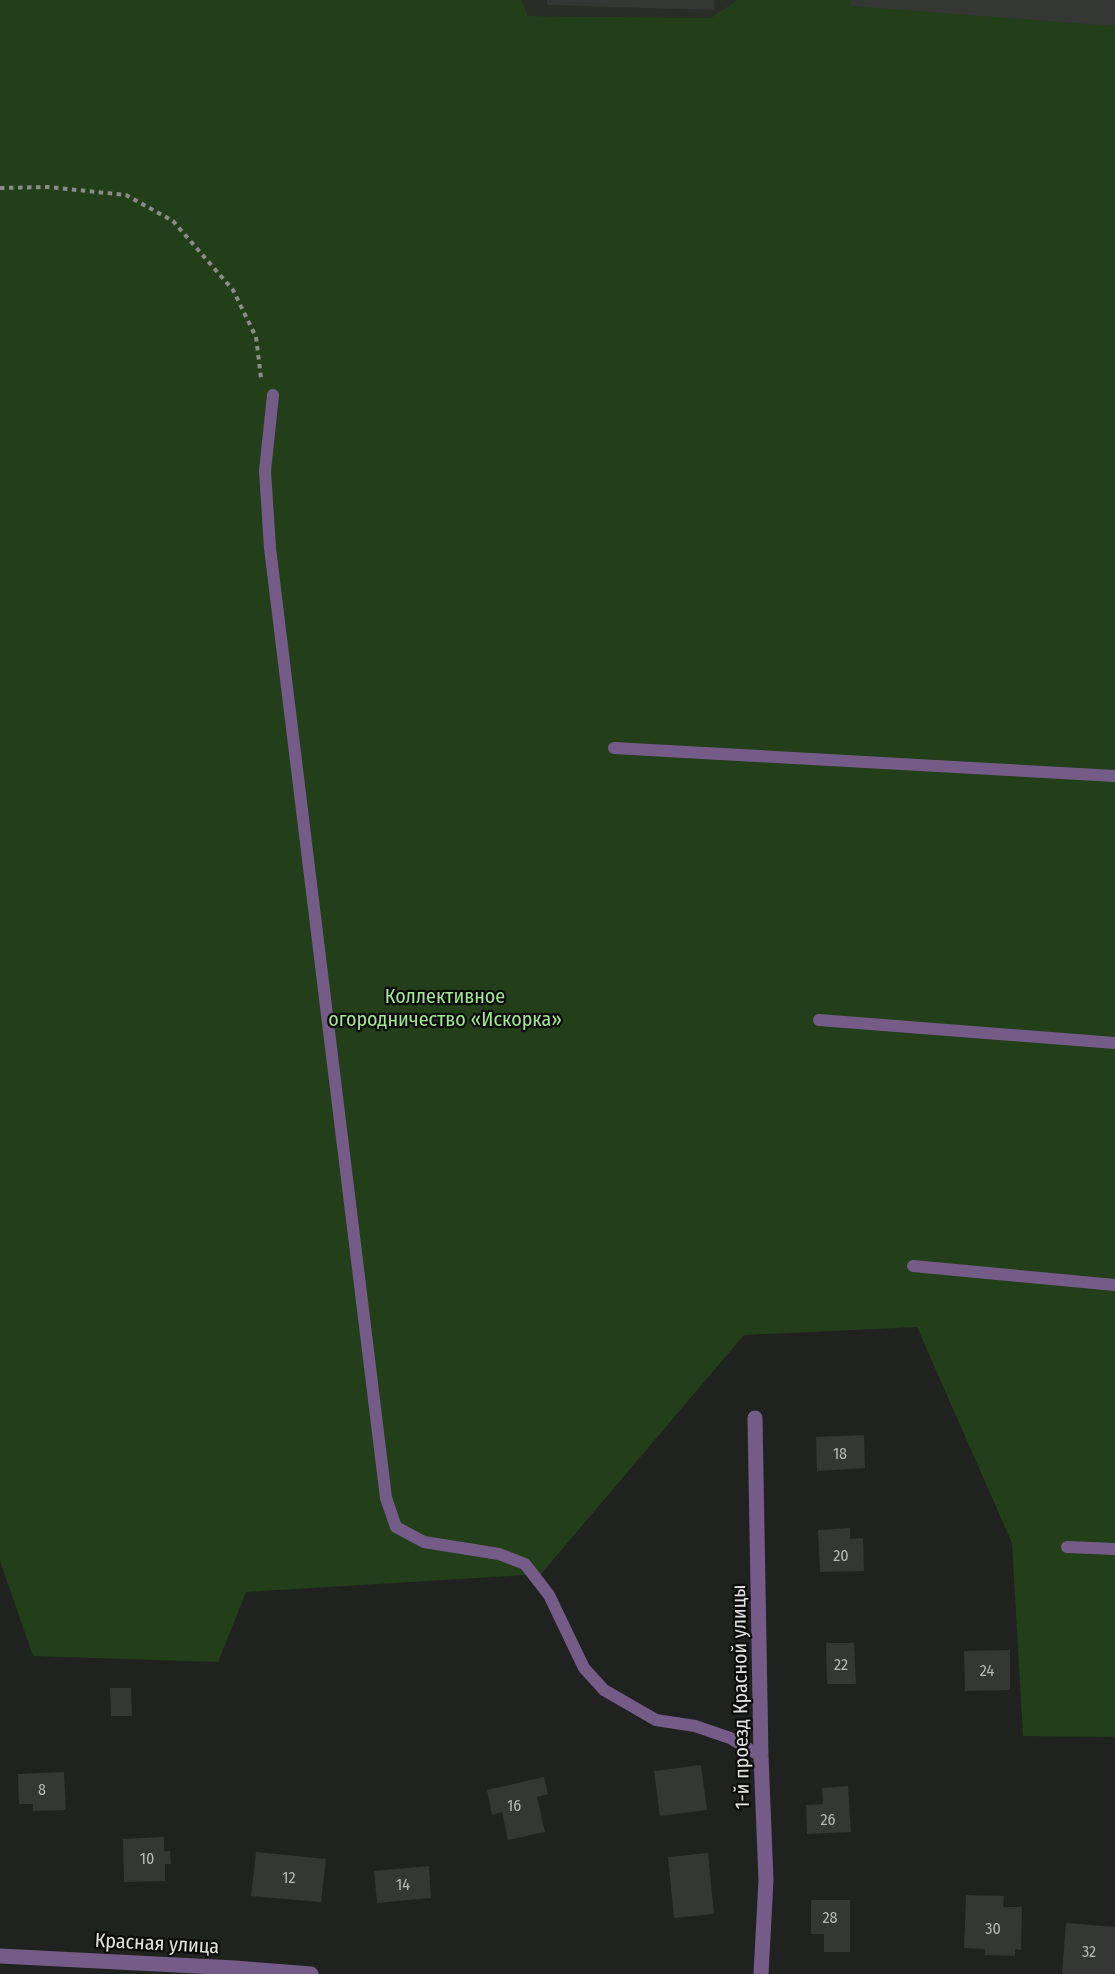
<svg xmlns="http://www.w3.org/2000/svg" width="1115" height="1974" font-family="'Fira Sans Condensed',sans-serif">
<rect width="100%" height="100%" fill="#202220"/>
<path fill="#282d26" d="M522,0H737L712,18L528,16Z"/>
<path fill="#223f1a" d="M0,0H522L528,16L711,18L737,0H883L1115,21V1737L1023,1736L1012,1543L917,1327L744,1335L541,1574L246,1592L218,1662L33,1656L0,1561Z"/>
<path fill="#353734" d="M547,0H714V10L547,5Z
M851,0H1115V26L851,6Z
M864,1435L865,1468L817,1471L816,1437Z
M850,1528V1539L863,1538L864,1571L820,1572L818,1530Z
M826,1643H854L856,1684H827Z
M1010,1650V1690L965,1691L964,1651Z
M110,1688H131L132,1716H111Z
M701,1765L707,1810L660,1816L654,1771Z
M64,1772L66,1810L33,1811V1804H19L18,1774Z
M544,1777L548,1794L537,1797L545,1832L508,1840L502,1812L492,1815L487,1790Z
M848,1786L851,1832L807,1834L806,1805L823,1804L822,1788Z
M164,1837V1851H170L171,1864H165V1881L124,1882L123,1839Z
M256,1852L326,1859L321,1902L251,1896Z
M708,1853L714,1914L674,1918L668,1857Z
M429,1866L431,1898L377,1903L374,1871Z
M966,1895L1004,1896L1003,1907H1022L1021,1950L1015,1949V1956L985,1955V1949L964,1948Z
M811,1900H850V1952H824V1934H811Z
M1066,1923L1115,1927V1974H1062Z"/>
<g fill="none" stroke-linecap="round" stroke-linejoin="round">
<path stroke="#8b8c8a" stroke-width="4" stroke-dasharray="4.5 4.5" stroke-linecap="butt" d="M0,188L48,187L126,195L173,221L233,290L256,337L261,378"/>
<path stroke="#755c88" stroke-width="12" d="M273,395L265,471L270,548L386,1498L396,1527L424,1542L499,1554L525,1564L549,1595L584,1668L604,1690L656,1720L695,1726L730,1738L761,1756
M614,748L1115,776
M819,1020L1115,1043
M913,1266L1115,1285
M1067,1547L1115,1549"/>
<path stroke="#755c88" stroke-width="15" d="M755,1418L761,1756L766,1880L761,1974
M0,1956L235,1968L311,1974"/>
</g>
<g text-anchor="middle" stroke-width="4.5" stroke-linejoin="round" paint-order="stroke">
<g font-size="16" fill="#b8b9b6">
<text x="840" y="1459">18</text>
<text x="841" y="1561">20</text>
<text x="841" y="1670">22</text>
<text x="987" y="1676">24</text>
<text x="42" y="1795">8</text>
<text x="514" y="1811">16</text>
<text x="828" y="1825">26</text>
<text x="147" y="1864">10</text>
<text x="289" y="1883">12</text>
<text x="403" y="1890">14</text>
<text x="830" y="1923">28</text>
<text x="993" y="1934">30</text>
<text x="1089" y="1957">32</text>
</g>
<g font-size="20" fill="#a3e892" stroke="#0b0b0a">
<text x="445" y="1003">Коллективное<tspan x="445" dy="23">огородничество «Искорка»</tspan></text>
</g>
<g font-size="20" fill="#e3e4e2" stroke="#0b0b0a">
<text transform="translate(740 1697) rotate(-91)" y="7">1-й проезд Красной улицы</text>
<text transform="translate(157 1943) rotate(3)" y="7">Красная улица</text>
</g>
</g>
</svg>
